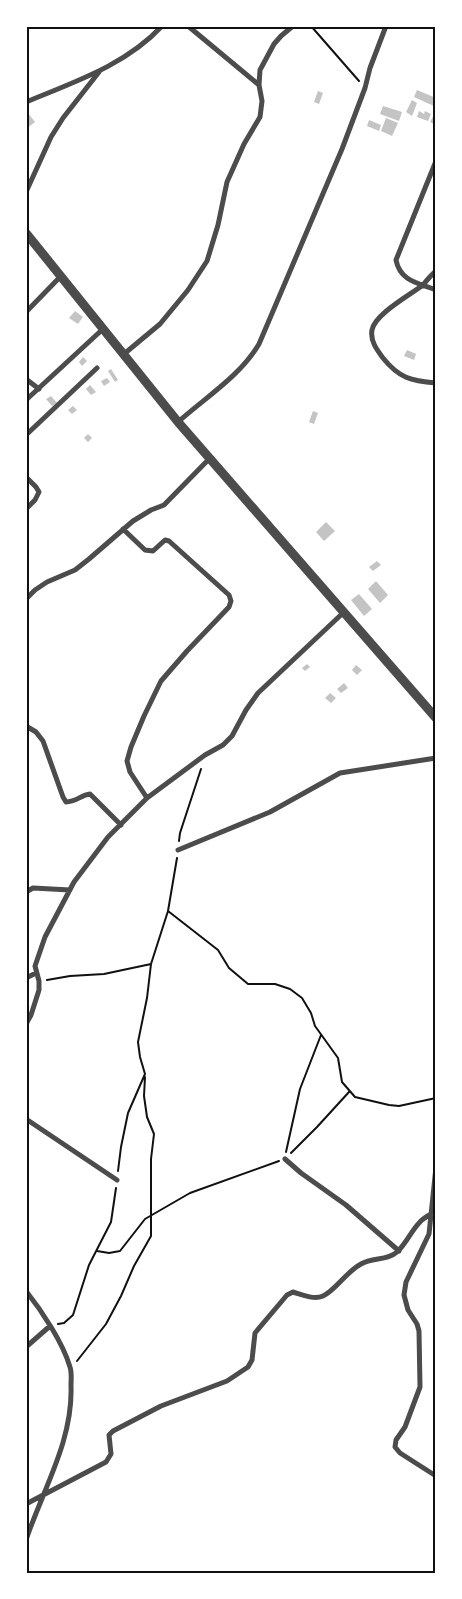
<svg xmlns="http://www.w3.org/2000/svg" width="462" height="1599" font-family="'Public Sans',sans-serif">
<rect width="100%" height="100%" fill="#fff"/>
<path fill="#c4c4c4" d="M417,90L436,98V107L414,97Z
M318,91L323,93L319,104L314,102Z
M412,100L417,103L412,116L406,112Z
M383,106L402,112L399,121L380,114Z
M419,111L424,114L425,111L431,114L428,121L417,117Z
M436,111V125L430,122Z
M28,113L35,122L26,129V114Z
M386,118L398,123L392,136L381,131Z
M369,120L381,125L379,131L367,126Z
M75,311L83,317L78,324L69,318Z
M407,350L416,354L414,360L404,356Z
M83,357L87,361L82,366L79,362Z
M111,369L118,380L115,382L108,371Z
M107,378L110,382L104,386L101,381Z
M90,385L96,392L91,395L86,389Z
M51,396L57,403L52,406L46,399Z
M73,406L77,410L72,414L68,410Z
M313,411L318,413L314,424L309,422Z
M88,434L92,438L88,442L84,438Z
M326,522L335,531L324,541L316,532Z
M377,561L381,565L373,571L369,567Z
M376,581L388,595L380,603L368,589Z
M359,594L372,609L364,616L351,600Z
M307,664L310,667L305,671L302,668Z
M356,665L362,670L357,675L352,670Z
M344,683L348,688L341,693L337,689Z
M330,693L336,698L331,703L325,698Z"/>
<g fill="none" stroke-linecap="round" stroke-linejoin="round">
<path stroke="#111" stroke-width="2" d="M311,26L359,81
M179,841L180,833L201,769
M168,911L218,950L229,968L248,984H275L290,989L302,998L311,1013L315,1026L338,1058L342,1082L355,1097L389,1105L399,1106L436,1098
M47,980L70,976L104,974L151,964
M286,1152L300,1089L321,1035
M291,1153L317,1127L349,1092
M118,1171L121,1147L128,1113L145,1074L140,1057L138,1042L147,998L151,964L168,911L177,858
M97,1251L109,1253L120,1251L145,1219L190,1193L279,1161
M58,1324L64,1323L73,1315L89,1265L111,1222L116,1188
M77,1361L106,1324L121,1296L134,1266L151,1236V1159L154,1134L147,1117L144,1096L145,1077"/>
<path stroke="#4c4c4c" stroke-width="5" d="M188,26L259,85
M435,26L436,27
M26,102C74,82 126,65 162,26
M436,144V149
M436,161L396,260C400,281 418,283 436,290
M26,192L51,137L63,118L99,72
M436,271C431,275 427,280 423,285C410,295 375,314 372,330C370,341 377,350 383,358C399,378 411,381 436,383
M26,312L61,276
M124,354L160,324L188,290L207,261L218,225L227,182L244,144L260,117L262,101L259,85L260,70L274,44L281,36L293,26
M26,379L39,389
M26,400L104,328
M178,422C206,397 240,376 259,344L342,149L365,88L370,68L386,26
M26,435L97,368
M26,477L36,487L39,492L35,500L26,509
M123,529L145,550L153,551L165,540L169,541L229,595L231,601L229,607L187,651L161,681L144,716L131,747L127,761L130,772L147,798
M26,599L35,590L47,582L75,570L89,559L133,521L151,510L164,505L210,458
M26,726L36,732L43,741L63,797L66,802C76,802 81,795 90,794L121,825
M178,850L270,812L340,773L436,758
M26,892L33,888L70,890
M26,978L36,973
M26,1024L31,1015L39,990V981L35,966L45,937L74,882L108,837L147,798L205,755L223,745L232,736L246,710L258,693L344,612
M26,1119L117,1180
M285,1159L301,1173L346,1205L399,1251
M436,1167L429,1234L406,1282L404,1295L408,1310L417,1324L419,1331L420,1387L405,1427L396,1440L395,1447L400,1453L436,1476
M26,1291C42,1311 63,1343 70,1367C72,1373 71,1380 71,1386C73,1441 43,1489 26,1540
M26,1347L50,1326
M26,1504L106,1462L111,1454L109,1435L113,1431L161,1406L227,1381L248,1367L252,1360L255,1333L287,1295L293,1292C303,1295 314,1300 323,1296C336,1290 346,1272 361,1264C373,1257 387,1261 397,1252C406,1244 411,1231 420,1222C424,1217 430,1215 436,1211"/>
<path stroke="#4c4c4c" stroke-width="9" d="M26,233L178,422L436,718"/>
</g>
<rect width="462" height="1599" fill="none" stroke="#ffffff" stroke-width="55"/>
<rect x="28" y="28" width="406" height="1544" fill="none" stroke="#111" stroke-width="2"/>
</svg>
